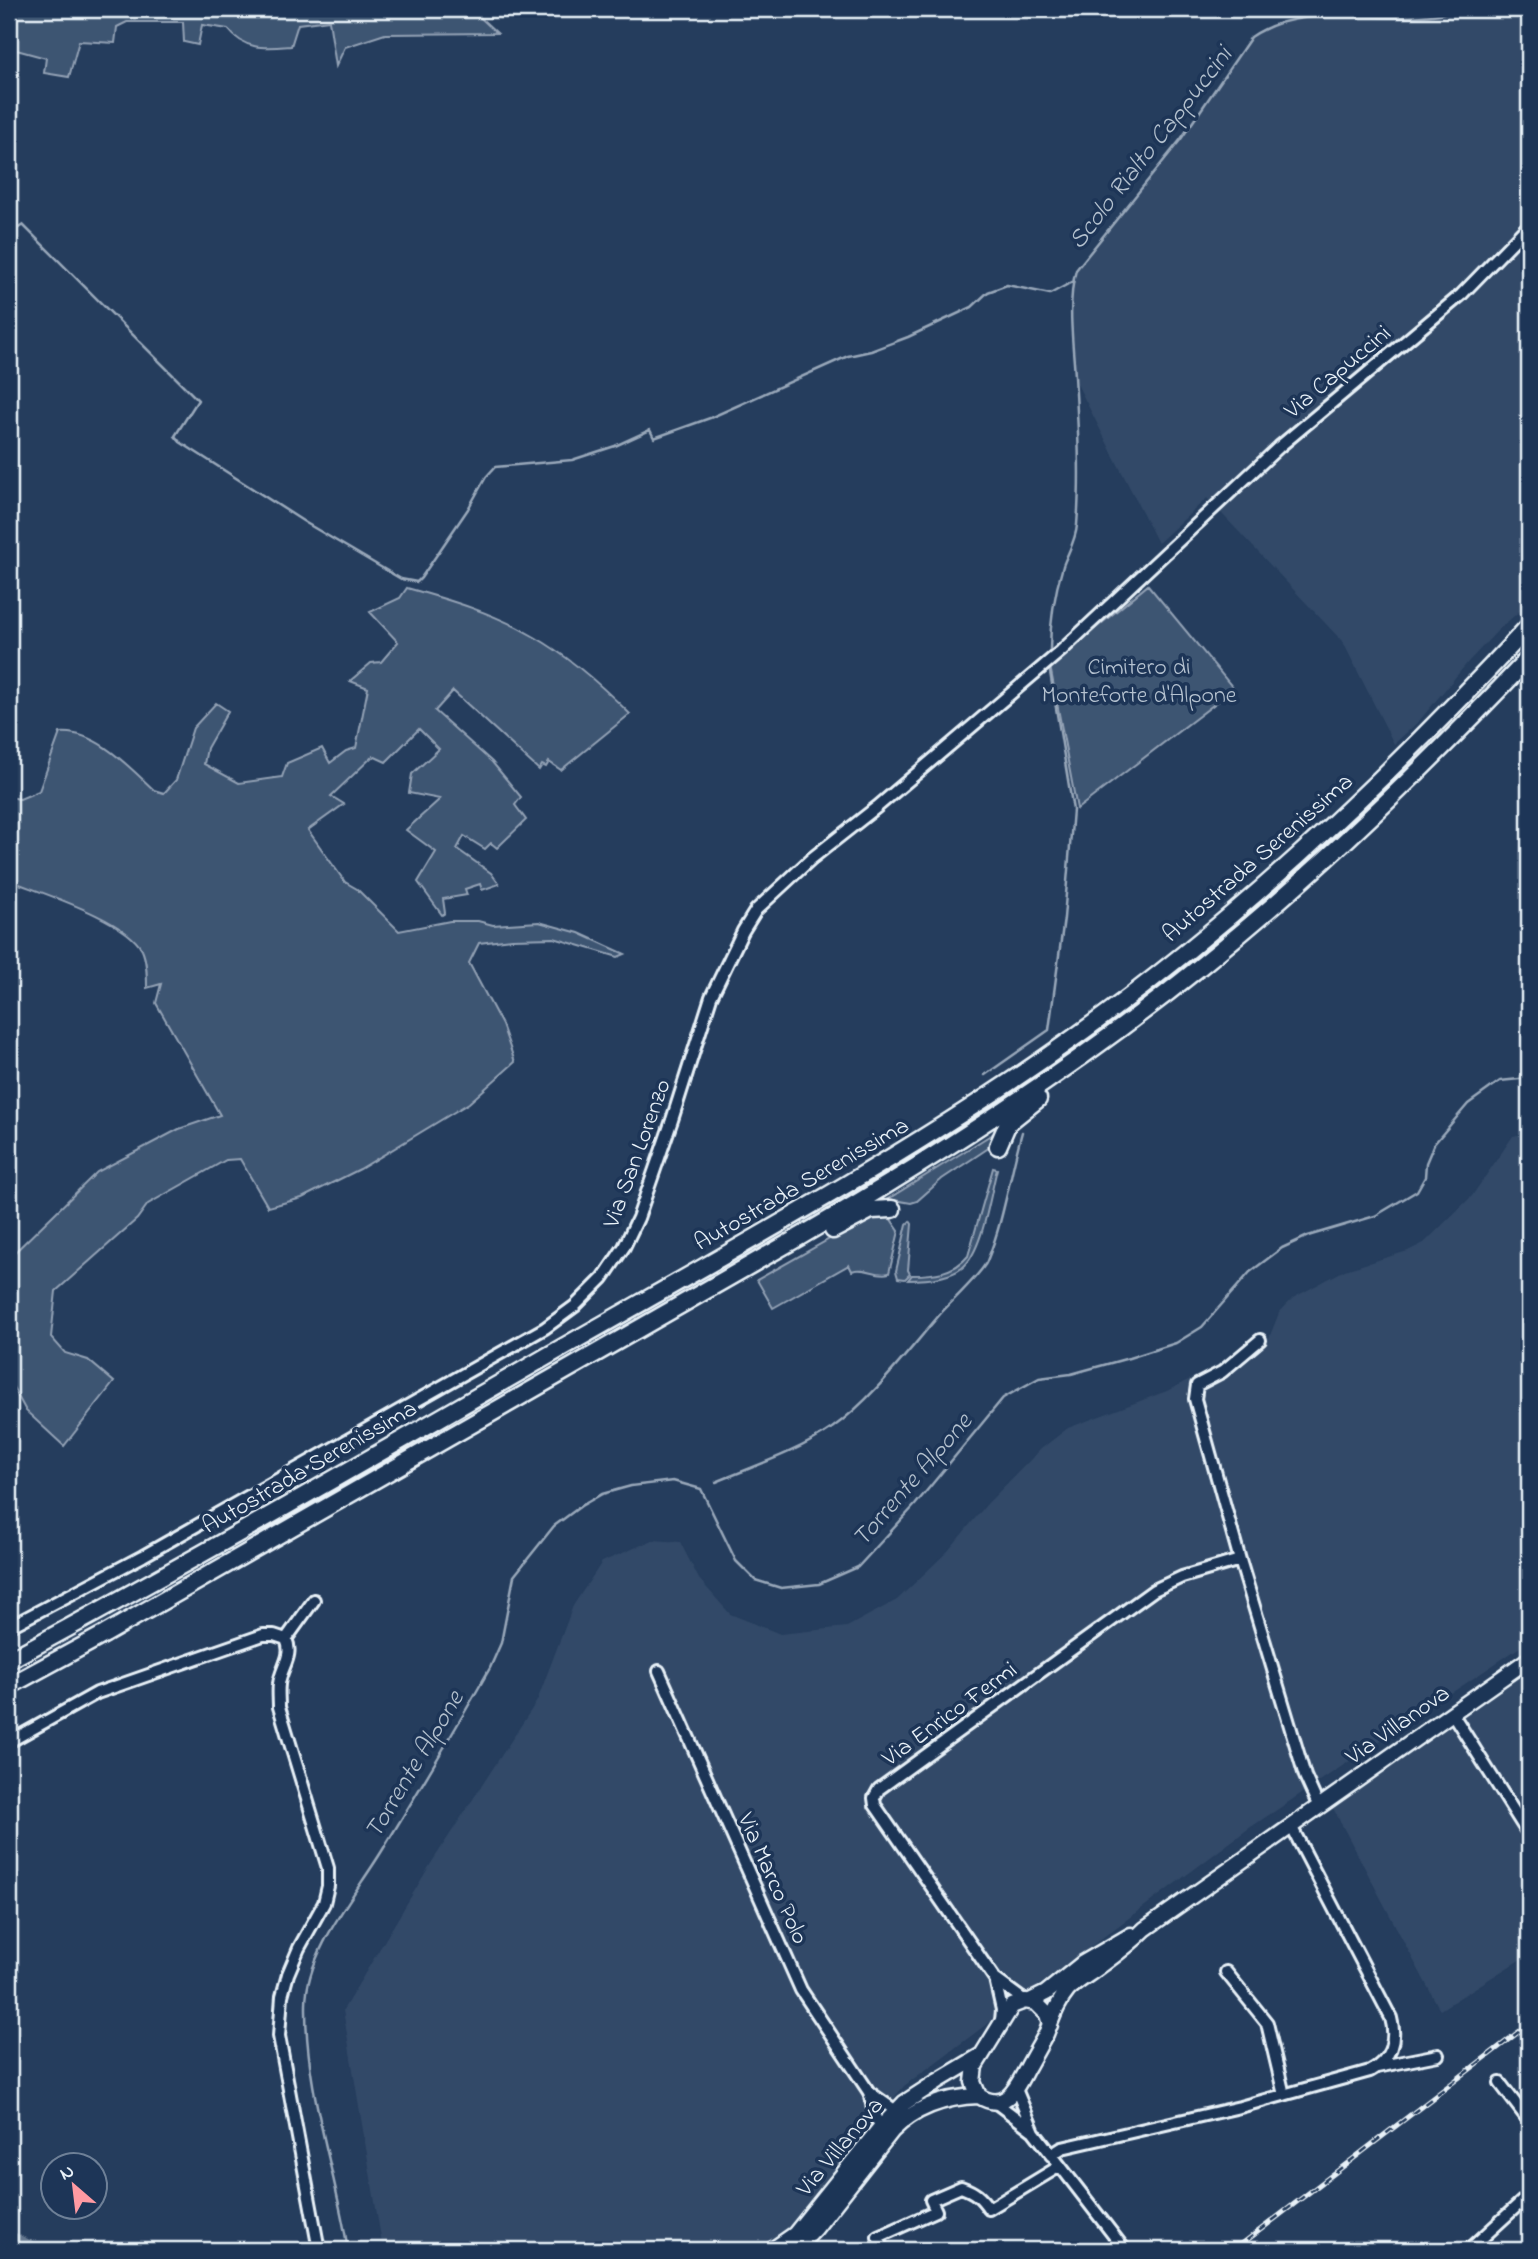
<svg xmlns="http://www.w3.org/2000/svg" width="1538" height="2259" font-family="'Indie Flower',sans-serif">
<rect width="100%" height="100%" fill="#253d5d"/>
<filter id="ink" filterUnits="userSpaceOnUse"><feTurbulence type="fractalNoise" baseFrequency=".0143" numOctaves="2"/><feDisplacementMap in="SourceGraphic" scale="14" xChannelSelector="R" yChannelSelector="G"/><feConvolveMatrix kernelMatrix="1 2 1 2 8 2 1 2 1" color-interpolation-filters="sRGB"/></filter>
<g filter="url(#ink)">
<path fill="#334a68" d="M1393,9H1529V603L1500,628L1468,662L1419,721L1394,744L1343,642L1207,498L1158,543L1075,380L1072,308V282L1076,270L1180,139L1251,37L1260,31L1293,20L1331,16L1383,18Z
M1529,1133V1641L1248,1829L904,2086L876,2119L878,2126L783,2238L770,2247L761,2250H733L716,2241L698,2247L697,2250H383L343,2010L430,1865L537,1701L573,1606L602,1562L653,1540L680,1542L699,1579L730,1614L780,1634L847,1627L897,1600L948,1551L987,1504L1041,1449L1068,1428L1167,1391L1269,1338L1279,1313L1293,1298L1345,1270L1408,1251L1424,1243L1472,1196L1513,1136Z
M1529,1669V1954L1440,2010L1333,1808Z"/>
<path fill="#3e5472" stroke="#93a2b5" stroke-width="2" d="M9,9H471L497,33L385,34L345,47L336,66L329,20L298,24L291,46C266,48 245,51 228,29L202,25L198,45L184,42L183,22H127L117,27L115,43L79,41L69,77L44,73L46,58L9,48Z
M1148,585L1234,689L1077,809L1050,666Z
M407,588C450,600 494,613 533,636C569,656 601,685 630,714L561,770L549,762L546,767L542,765L539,770L453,691L435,711L492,762L521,797L515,805L526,820L497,848L491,843L485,849L464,836L457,849L491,873L499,884L482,890L480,884L465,889L467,895L443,899L445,913L442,915L418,882L436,852L406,830L440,799L409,793L412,774L439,749L419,729L386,762L373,756L331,796L344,804L308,830L345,882L357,889L399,931L450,921H478L493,925L539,922L579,933L625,954L618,957L554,938L512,939L479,943L469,963L502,1025L515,1062L469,1103L360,1169L302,1198L268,1207L240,1159L226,1160L148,1204L137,1219L56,1291L51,1337L65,1353L88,1360L114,1382L64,1446L26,1411L9,1380V1258L97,1172L179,1129L220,1115L156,1003L161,984L147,988C147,976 147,961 142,950C126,919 41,893 9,880V797L20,799L39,791L60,733C96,730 129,767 154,790L164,793L176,780L193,728L216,703L228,711L207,748L204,764L239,783L282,777L287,763L322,748L330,763L346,751L356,748L368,688L350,681L371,663L381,662L398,642L370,612L400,598Z
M994,1133V1140L987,1149L942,1179L917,1201L911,1203L888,1199Z
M993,1168L997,1169C990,1195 983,1251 962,1268C949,1278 924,1280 908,1280L912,1275C934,1275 954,1273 968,1256Z
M872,1215L890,1218L899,1231L889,1273C877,1277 865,1266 852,1271L849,1265L773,1308L757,1280Z
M910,1221L912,1224L908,1270L910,1274L905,1279L898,1278L896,1271L907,1224Z"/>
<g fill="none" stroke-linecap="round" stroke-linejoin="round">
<path stroke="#99a8ba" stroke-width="2.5" d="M9,234L23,225L198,400L175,436L180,442L306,523L401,579L417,582L421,578L468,509L486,477L495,467L572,460L615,446L650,430L654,438L710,418L848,356L871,351L908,337L972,307L988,292L1007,285L1050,294L1072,282
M1050,650C1050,622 1055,592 1063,566C1068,552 1076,540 1077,525C1081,476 1078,426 1075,376C1073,344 1067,301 1076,270L1181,139L1251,37C1296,6 1356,19 1407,17C1423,16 1440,16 1455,9
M985,1075L1049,1030L1064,918L1073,810L1049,666
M716,1482C754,1466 798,1452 832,1428C872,1400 909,1350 942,1312C952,1301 983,1272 987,1261C1004,1220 1010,1174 1022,1132
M348,2250C335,2169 305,2089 306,2005C306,1950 358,1892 385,1846C421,1787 456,1728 490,1668L501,1643L514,1576L554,1526L581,1506L602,1494L631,1486L673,1481L701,1489L736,1561L755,1580L781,1588L819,1584L858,1567L915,1505L1003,1398L1039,1378L1071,1374L1129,1358L1176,1343L1202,1327L1250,1272L1282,1248L1308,1236L1375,1216L1417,1191L1425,1177L1426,1163L1434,1144L1468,1104L1500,1081L1529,1078"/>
<path stroke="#657890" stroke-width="18" d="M9,2240L30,2250"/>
<defs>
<path id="minor" d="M1240,1560L1195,1399L1197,1385L1222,1372L1260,1340
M9,1627L143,1556L545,1328L575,1306L603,1278L624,1247L638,1218L672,1120L711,997L743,931L756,910L811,859L877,807L1061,651L1279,447L1461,295L1529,225
M286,1639C294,1656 281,1667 279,1684C278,1691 279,1700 279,1707L328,1868V1886L324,1903L299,1948L288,1974L282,1996L279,2036L319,2250
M286,1639L314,1600
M659,1671L801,1990L869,2092L896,2111
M1452,1713L1529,1835
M9,1742L97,1693L263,1635H274L286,1639
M1226,1972L1267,2023L1284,2095
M995,1979L1025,2001
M1001,2021L1002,2010L995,1979L875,1805L874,1798L879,1789L1154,1590L1182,1577L1240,1560L1305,1776L1319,1807
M1377,2067L1438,2055
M1500,2083L1529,2121
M1016,2089L1034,2132L1125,2250
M869,2092L876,2119L882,2126
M995,2102L1032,2130
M1051,2155L1062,2148L1240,2107L1370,2071C1391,2060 1397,2040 1391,2018L1291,1826
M884,2250L878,2237L936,2211L931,2200L961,2187C975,2192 981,2197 989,2209L1060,2166
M1469,2250L1529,2195"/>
<path id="major" d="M1030,2001L1046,1993L1083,1963L1131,1935
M1050,2025L1047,2014L1036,2003L1025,2001L1012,2006L975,2066L973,2082L979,2096C1006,2113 1016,2088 1027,2068C1033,2057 1040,2045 1046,2034C1052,2019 1057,2003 1068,1990C1078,1980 1092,1973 1103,1964C1118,1953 1132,1942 1145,1929L1529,1659
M772,2250L795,2234L880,2128L904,2103L938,2081L980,2056
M795,2250L815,2229L892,2131C916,2106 946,2097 979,2096"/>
<path id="highway" d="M998,1146L1008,1123L1038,1099
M833,1230L871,1210L892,1209
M9,1660C191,1562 371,1458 551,1354C717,1259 887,1167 1045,1058C1223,935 1382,785 1529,626
M9,1686L105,1634L801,1236C940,1155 1075,1068 1201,966C1318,872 1426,767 1529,658"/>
</defs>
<use href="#minor" stroke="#e8f1f8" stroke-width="16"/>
<use href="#major" stroke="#e8f1f8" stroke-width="19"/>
<use href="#highway" stroke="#e8f1f8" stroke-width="21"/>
<use href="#minor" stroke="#1d3557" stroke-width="10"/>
<use href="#major" stroke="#1d3557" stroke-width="14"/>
<use href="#highway" stroke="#1d3557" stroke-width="16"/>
<defs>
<path id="rail" d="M1234,2250L1529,2024"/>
</defs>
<use href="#rail" stroke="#e8f1f8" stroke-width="5"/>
<use href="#rail" stroke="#1d3557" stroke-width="2.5" stroke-dasharray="8" stroke-linecap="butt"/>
</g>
</g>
<g text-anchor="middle" stroke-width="7" stroke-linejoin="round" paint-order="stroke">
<g font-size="24" fill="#e8f1f8" stroke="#1d3557">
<text transform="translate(1337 371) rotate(-40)" y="8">Via Capuccini</text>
<text transform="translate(1257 857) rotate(-41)" y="8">Autostrada Serenissima</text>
<text transform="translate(636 1153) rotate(-70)" y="8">Via San Lorenzo</text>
<text transform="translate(801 1183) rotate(-30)" y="8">Autostrada Serenissima</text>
<text transform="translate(309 1466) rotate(-30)" y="8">Autostrada Serenissima</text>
<text transform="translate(949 1713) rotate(-36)" y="8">Via Enrico Fermi</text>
<text transform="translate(1397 1724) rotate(-35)" y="8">Via Villanova</text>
<text transform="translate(774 1878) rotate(66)" y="8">Via Marco Polo</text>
<text transform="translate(839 2146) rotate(-50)" y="8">Via Villanova</text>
</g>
<g font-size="24" fill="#b5c2d0" stroke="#1d3557">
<text x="1139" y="674">Cimitero di<tspan x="1139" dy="28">Monteforte d'Alpone</tspan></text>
</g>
<g font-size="26" font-style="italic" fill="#b4c1ce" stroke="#1d3557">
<text transform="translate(1149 147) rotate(-52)" y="9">Scolo Rialto Cappuccini</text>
<text transform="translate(911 1479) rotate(-49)" y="9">Torrente Alpone</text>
<text transform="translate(413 1764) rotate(-59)" y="9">Torrente Alpone</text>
</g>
</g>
<rect width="1538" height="2259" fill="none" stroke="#1d3557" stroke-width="35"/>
<rect x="18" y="18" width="1503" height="2224" fill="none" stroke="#e8f1f8" stroke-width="2.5" filter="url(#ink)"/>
<g transform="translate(74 2186) rotate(332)"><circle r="33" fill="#1d3557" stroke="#6e8097" stroke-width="2"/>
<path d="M0-5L12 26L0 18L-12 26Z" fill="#ff9aa2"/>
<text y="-10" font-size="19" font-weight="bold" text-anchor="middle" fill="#e8f1f8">N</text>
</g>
</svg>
